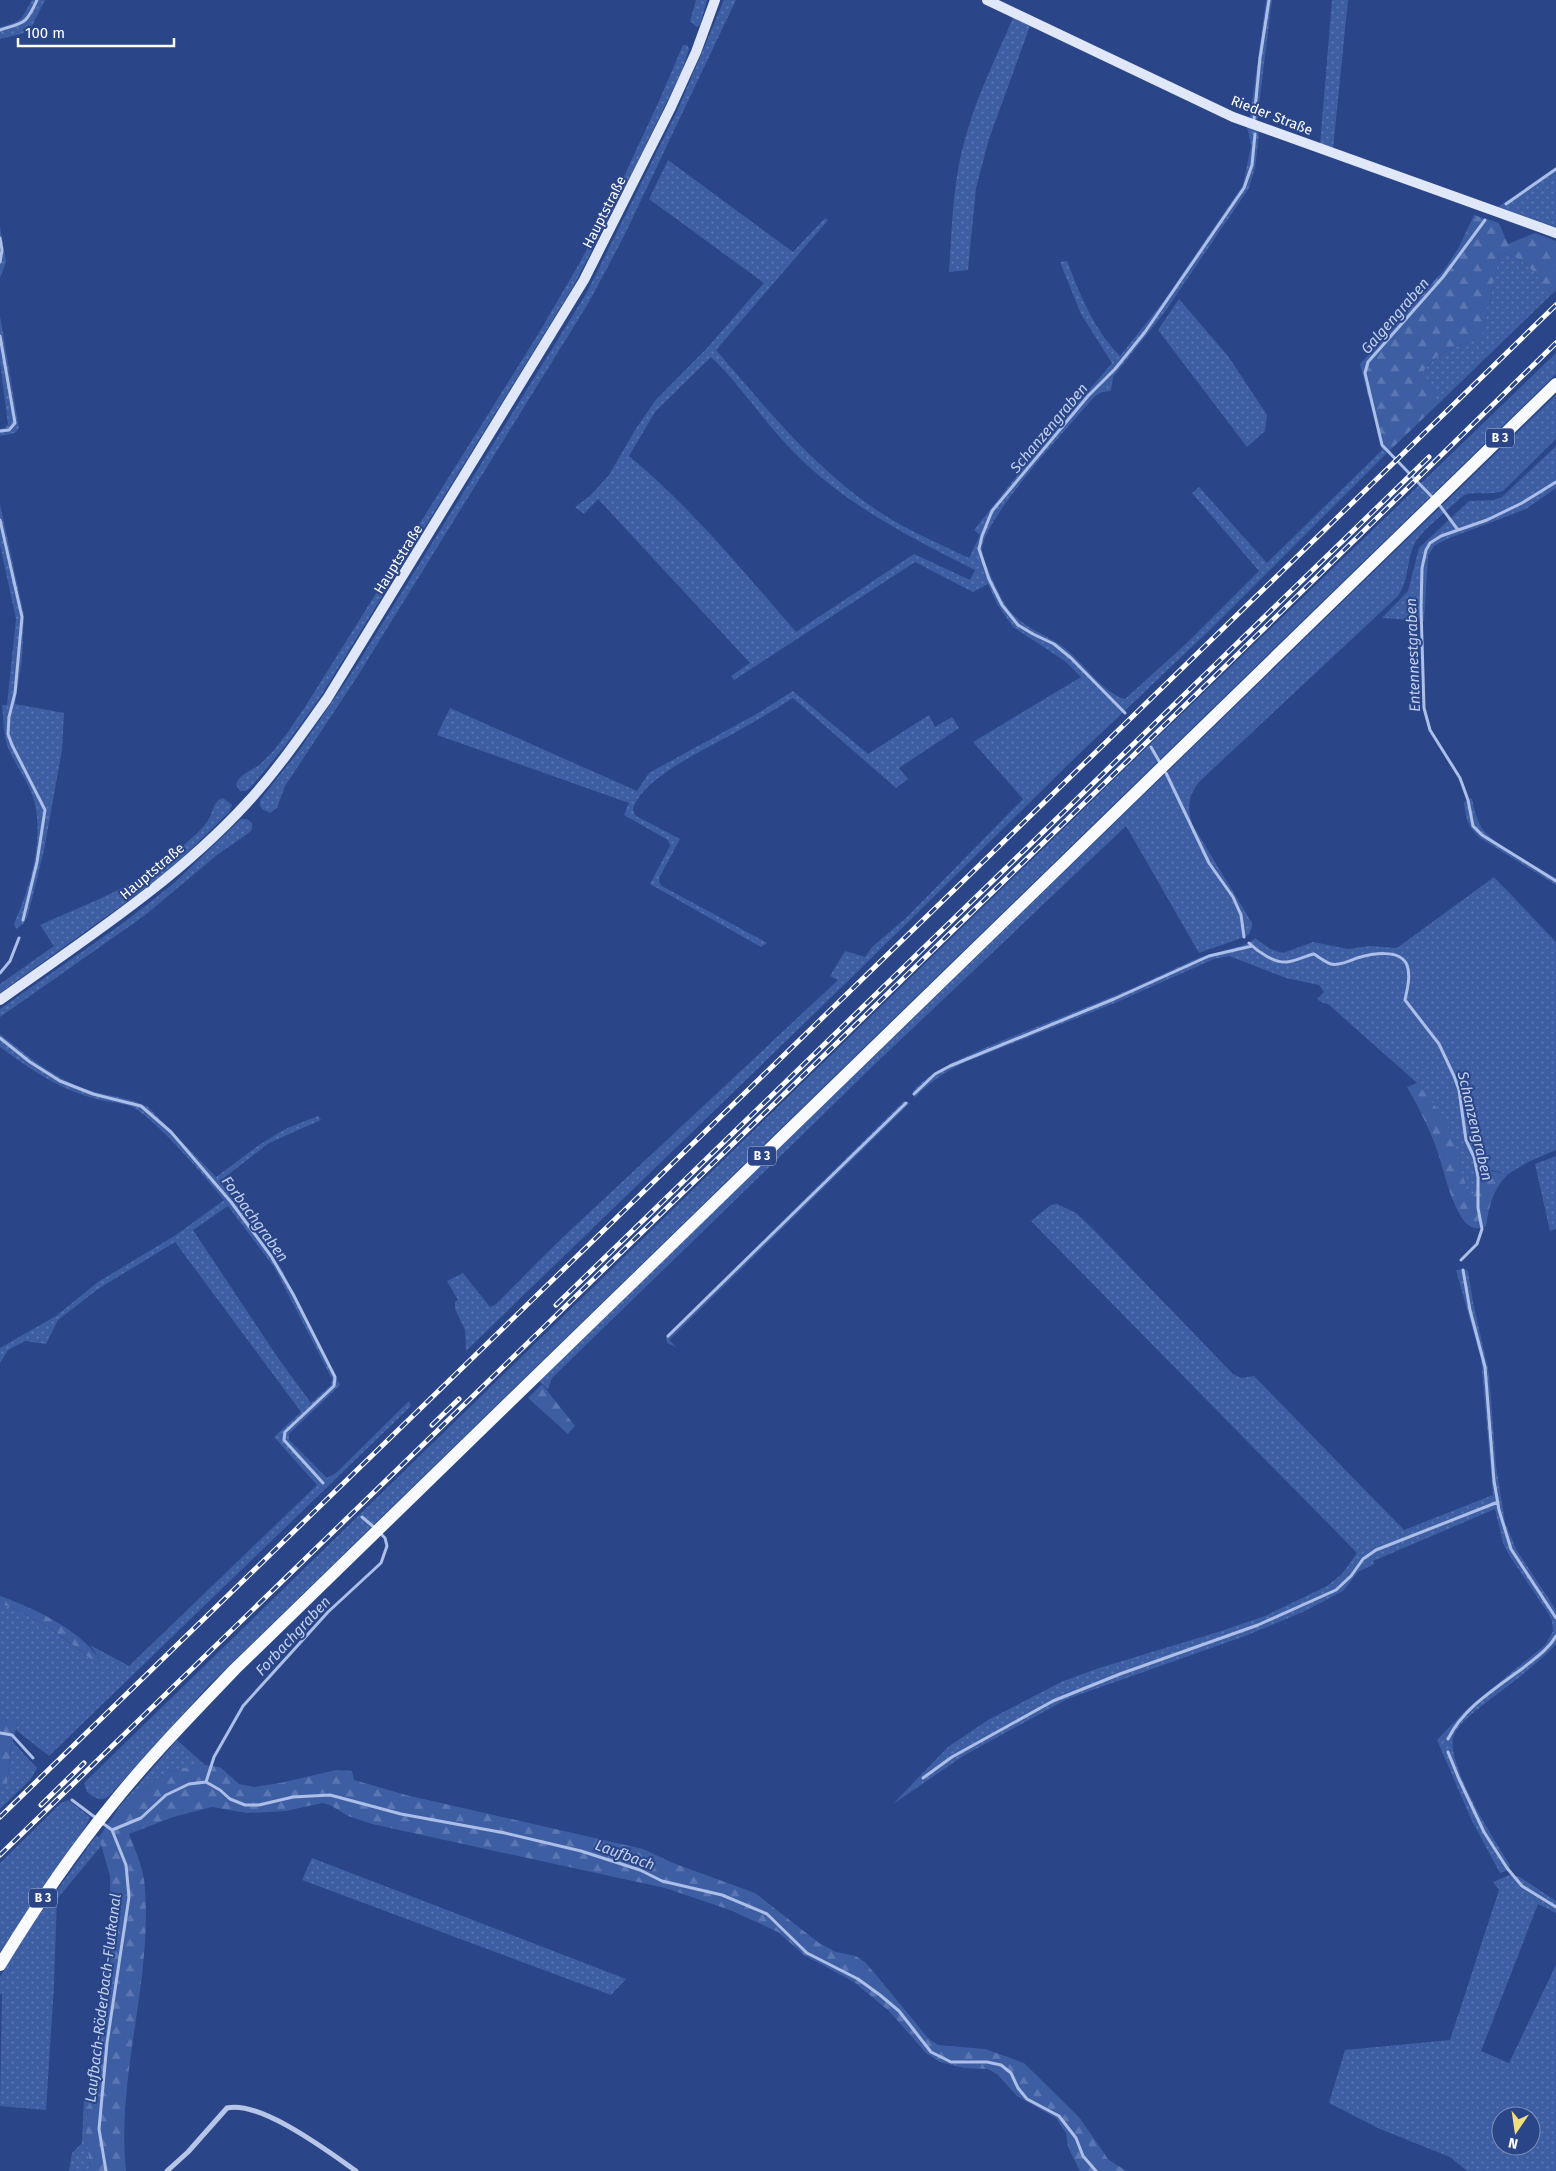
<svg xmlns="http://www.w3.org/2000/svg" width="1556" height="2171" font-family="'Fira Sans',sans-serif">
<defs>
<pattern id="grass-dots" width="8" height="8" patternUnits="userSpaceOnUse" patternTransform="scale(1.25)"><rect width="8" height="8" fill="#3e5ea4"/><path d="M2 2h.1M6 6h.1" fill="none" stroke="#5b76b2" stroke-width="1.8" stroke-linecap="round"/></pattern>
<pattern id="forest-firs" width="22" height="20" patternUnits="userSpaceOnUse" patternTransform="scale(1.25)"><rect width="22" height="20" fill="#3e5ea4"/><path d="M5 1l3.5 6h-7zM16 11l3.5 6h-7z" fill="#5b76b2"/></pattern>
</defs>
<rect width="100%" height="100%" fill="#2a4588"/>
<path fill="url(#grass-dots)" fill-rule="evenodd" d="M32,0H45L31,28L21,34L0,39V27C24,21 20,20 32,0Z
M696,0H707L700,25L697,27L690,21Z
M724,0H736L624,236L589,302L357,677L285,786L277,808L270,813L262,809L260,805V800L300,749L355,668L587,292L678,109Z
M1266,0H1272L1257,121L1250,118Z
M1332,0H1348L1333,149L1320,145Z
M1013,18L1030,26L989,139L976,188L968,270L949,272C952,225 953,177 967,132C978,93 997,56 1013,18Z
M683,45H687L689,49L682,71L631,175L573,287L319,699L285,746L251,787L246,791H240L236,785C238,775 251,771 259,765C277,750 291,727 305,707L537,336L579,264L619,187L659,101Z
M1247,126L1258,131L1259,135L1255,168L1249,188L1164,313L1113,377L1111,391L1102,392L1095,396C1072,423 981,520 982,551C983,561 1002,601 1009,610C1023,627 1044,634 1062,646C1081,659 1103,694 1125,699L1188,642L1259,571L1192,493L1199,487L1267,563L1382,450L1387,453L1213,627L1079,754L847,982L466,1351L465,1330L455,1309V1302L458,1300L447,1281L463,1273L490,1307L495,1305L561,1239L838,980L830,976L845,951L865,957L872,947L906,918L1023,799L973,742L1081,677L1065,661L1013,627L997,604L988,584L973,592L915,562L734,680L731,676L750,663L598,499L584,514L575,507L590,496L609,475L635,430L655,401L708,347L764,283L649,199L668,160L793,252L825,218L828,220L716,350C766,408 813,467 878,511C906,530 938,543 969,558L980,535L974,530L1015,478L1112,363L1081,314L1060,262L1067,261C1081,297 1093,328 1120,356L1163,302L1243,185L1251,146ZM711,357C739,383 761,418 788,446C841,503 908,536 975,570L970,580L914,554L796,632C743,571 692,508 629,456L655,412Z
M1556,167V227L1498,207Z
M0,227L6,262L0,278Z
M1506,253C1526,261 1537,275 1550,292L1553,293L1432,410C1440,388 1429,390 1422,374C1433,353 1460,345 1481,337L1484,328L1499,256Z
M1179,299L1228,356L1267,415L1265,431L1247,447L1158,330Z
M0,316L19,428L15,433L0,436V429L5,428L8,424L0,363Z
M1556,353V374L285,1611L209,1685L109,1796C101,1802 94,1798 87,1792L84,1783L1132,762Z
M1556,395V439L1503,491C1489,496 1477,491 1464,495C1452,506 1424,529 1416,541C1406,558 1410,579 1398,596L1200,781C1188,796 1187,806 1192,824L1252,923C1252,927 1251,931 1249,934C1246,938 1208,949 1199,953L1126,826L872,1067L552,1378L548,1389L539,1381Z
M1556,446V488L1526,509L1447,539L1434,546L1428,556L1424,621L1382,618L1408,591L1419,548L1469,501L1494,500L1502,497Z
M0,504L24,615L22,659L15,704L64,713L62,750L44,850L28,915L24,923L16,929L14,924C29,889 42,848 36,809C33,788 18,770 9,750C3,737 4,720 2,705H7L16,619L0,545Z
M793,691L868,754L929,715L935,727L952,717L959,728L899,768L908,779L896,788L793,698C774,710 756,721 736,732C708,748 647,775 634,806C632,810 634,813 636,816L680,839L659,878L660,885L767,943L761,947L650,884L670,846L668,840L624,815L629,803L437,735L450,708L637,791L649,773L760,712Z
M223,798L232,805L230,811L175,865L139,893L0,993V984L54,946L40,925C87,904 138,886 177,851C187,842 199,833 207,822C213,815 212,801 223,798Z
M1472,798C1474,809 1477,822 1484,831C1501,849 1534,865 1556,878V885L1480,838C1467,825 1466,820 1464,802Z
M241,819H247L252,823V829L250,832L217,855L144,916L0,1017V1009L123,923L173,884Z
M1494,877L1556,942V1150L1530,1161L1508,1174L1491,1170L1470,1203L1462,1177L1417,1083L1328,1004L1323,1003L1317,999L1324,992L1319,985L1286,978L1229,956L1214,959L1115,1003L963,1063C944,1073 929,1082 915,1098L913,1091C934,1069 960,1059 987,1047C1028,1030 1070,1014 1111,997C1142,985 1171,969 1201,957C1214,952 1248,947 1255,938L1270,949L1283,953L1313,942L1348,949L1370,946L1397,948Z
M0,1034C29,1057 56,1080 92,1091C111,1097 130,1097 148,1107L216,1177L259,1145L285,1129L318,1116L321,1120L269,1143L220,1181L281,1268L340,1385L289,1434V1440L327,1478L336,1473L409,1401L411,1406L49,1756L16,1730L18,1723L0,1719V1604C37,1615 68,1641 98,1665L99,1658L90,1645L129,1666L317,1485L274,1437L301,1412L175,1242L98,1289L58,1320L46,1344L25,1341L8,1350L0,1363V1348L56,1316L98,1282L176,1235L224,1200C206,1178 154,1116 130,1106C118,1102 104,1102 93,1098C57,1088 30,1069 0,1047ZM228,1206L274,1267L332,1379L331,1385L311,1403L278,1358L193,1230Z
M904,1101L910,1103L669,1340L676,1347L667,1343L666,1338L668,1334Z
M1556,1156V1229L1550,1231L1535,1164Z
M1057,1204L1076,1213L1094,1230L1233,1374L1241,1378L1254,1376L1404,1530L1493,1495L1481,1359L1456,1270L1464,1269L1468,1271L1473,1302L1489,1373L1496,1466L1505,1522L1516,1549L1556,1610V1644C1535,1667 1508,1685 1483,1705C1473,1713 1460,1722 1454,1735C1443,1759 1495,1842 1510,1865L1508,1870L1500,1873L1472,1821L1437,1740L1469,1707L1545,1645L1553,1631L1552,1621L1548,1613L1509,1555L1503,1543L1495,1509L1373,1561L1374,1564L1358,1572L1343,1591L1303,1612L1245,1636L1067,1699L963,1756L893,1804L948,1747L988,1720L1061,1682L1099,1668L1218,1632L1265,1616L1327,1586L1342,1574L1357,1553L1031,1221L1051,1205Z
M177,1740L205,1765L182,1768L165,1773L120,1806Z
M12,1741L37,1768L31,1779L0,1809V1790L7,1784Z
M68,1800L90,1817L86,1826L0,1952V1863L61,1803Z
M96,1836L99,1837L102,1845L57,1899L54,1985L46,2110L0,2106L2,1993L0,1995V1977L29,1929Z
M312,1858L626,1979L611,1995L302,1880Z
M1509,1875L1520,1877L1556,1901V1913L1538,1904L1481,2051L1509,2063L1556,1965V2171H1467L1450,2157L1380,2129L1329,2103L1345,2050L1450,2040L1499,1890L1493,1882ZM1501,2116H1531V2146H1501Z
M84,2098H89L86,2130L90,2171H69L72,2153L82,2143Z"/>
<path fill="url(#forest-firs)" d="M1474,215L1499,223L1508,244L1535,233L1556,241V291L1553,293L1550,292C1537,275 1526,261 1506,253L1499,256L1484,328L1481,337C1460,345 1432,353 1422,374C1429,389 1441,388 1432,410L1387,453L1382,450L1360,364L1444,270L1459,247Z
M1417,1083L1435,1106L1452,1134L1470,1202L1484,1170L1508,1174C1493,1189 1489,1206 1486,1226C1479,1230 1471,1229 1465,1222C1450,1202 1445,1174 1437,1150C1429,1128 1419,1108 1407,1087Z
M542,1384L575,1426L568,1434L528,1398Z
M0,1596C34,1608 78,1629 99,1658L98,1665C69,1641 37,1615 0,1604Z
M0,1719L18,1723L11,1746L7,1785L0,1790Z
M205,1765L220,1767L239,1784L254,1787L280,1783L336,1770L352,1771L354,1780L406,1795L643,1849L673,1863L755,1893L819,1943L836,1952L856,1956L866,1963L929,2039L938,2045L985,2049L1024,2063L1079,2117L1108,2159L1126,2171H1080L1068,2147L1066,2133L1056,2118L1017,2096L998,2075L988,2069L964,2068L940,2062L926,2053L889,2011L854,1982L804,1955L778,1932L730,1910L665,1888L372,1824L348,1816L330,1805L322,1803L286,1811L247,1813L212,1807L173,1817L129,1834C136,1852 144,1869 145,1889C152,1984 116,2077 126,2171H90L86,2130L88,2107L111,1931L110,1876L99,1837L120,1806L165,1773L182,1768Z"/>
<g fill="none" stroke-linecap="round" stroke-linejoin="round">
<path stroke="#abbfe8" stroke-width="3" d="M0,30C24,22 26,25 37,0
M1254,119L1260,58L1269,0
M1506,204L1556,169
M0,238L2,250L0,262
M0,336L15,423L9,430L0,431
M1556,482L1522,503L1487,520L1441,536L1430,543L1426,550L1422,568L1421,608L1424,708L1430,730L1460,778L1468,800L1473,826L1482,835L1556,881
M1434,499L1382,445L1365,373L1368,362L1443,277L1485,220
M1438,503L1458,530
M0,520L22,617L15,693L9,717L8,734L12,745L45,810L37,862L23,920
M1125,713L1071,658L1054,644L1033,634L1018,625L1002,605L989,579L979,549L982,536L992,511L1088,396L1115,369L1145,332L1244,188L1252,165L1255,134
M1151,747L1159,761
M1166,773L1209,863L1233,897L1241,915L1244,937
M1249,943C1258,952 1274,963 1287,962C1296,961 1305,956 1314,954C1319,957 1325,962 1331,964C1339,966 1350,961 1357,958C1371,954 1400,948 1407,965C1411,976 1407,990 1405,1000L1439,1044L1454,1076L1459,1090L1466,1140L1474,1157L1478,1177V1208L1482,1229L1477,1244L1461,1260
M0,973L10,961L19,938
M0,1038L30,1062L60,1081L93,1094L141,1106L171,1132L231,1202L271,1256L293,1294L335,1377L334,1386L285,1432L284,1440L323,1483
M914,1094L935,1074L950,1066L1114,999L1209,956L1252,946
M1463,1270L1470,1310L1485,1367L1494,1481L1499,1510L1511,1549L1556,1618
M668,1336L906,1103
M362,1517L375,1528
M0,1733L12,1735L33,1758
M1448,1739C1463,1708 1496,1688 1523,1668C1535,1658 1548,1650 1556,1636
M1448,1752L1459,1779L1484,1832L1507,1868L1522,1886L1556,1907
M923,1778L952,1757L1053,1701L1120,1674L1258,1625L1336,1590L1351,1576L1363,1559L1376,1550L1498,1502
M206,1782L214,1757L243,1706L328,1612L381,1563L387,1546L385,1538L379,1532
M72,1800L96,1818
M101,1822L112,1830
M112,1830L141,1818L166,1795L189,1784L206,1782L220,1790L230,1799L245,1805H259L293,1797L330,1795L401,1814L505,1833L581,1851L640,1870L662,1881L722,1895L767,1914L807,1953L858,1979L880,1995L899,2011L931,2052L951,2062H987L1001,2065L1011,2073L1018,2088L1027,2099L1059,2116L1076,2138L1083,2156L1096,2171
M106,2171L99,2129L107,2043L129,1897L126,1865L112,1830"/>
<path stroke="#b7c6e8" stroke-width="5" d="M167,2171L188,2152L227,2108C260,2100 329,2152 356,2171"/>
<path stroke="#e0e7f8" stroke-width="10" d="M987,0L1233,117L1556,233
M0,1000C85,939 174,882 246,804C276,772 301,735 327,699L584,280L671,107L696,52L715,0"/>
<path stroke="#f9fafe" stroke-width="12" d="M0,1965C33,1911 69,1857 109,1808C148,1759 192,1714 235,1669L1556,384"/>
<defs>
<path id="rail" d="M556,1305L1429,457
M432,1425L459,1399
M41,1805L84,1763
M0,1817L1556,305
M0,1855L1242,650L1556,343"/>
</defs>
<use href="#rail" stroke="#fff" stroke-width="5"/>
<use href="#rail" stroke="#2a4588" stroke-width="3" stroke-dasharray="9" stroke-linecap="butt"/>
</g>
<g text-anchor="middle" stroke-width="4" stroke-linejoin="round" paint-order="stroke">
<g fill="#2a4588" stroke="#bfc7db" stroke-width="1">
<rect x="1486" y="428.5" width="28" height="19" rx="4"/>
<rect x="748" y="1146.5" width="28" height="19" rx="4"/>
<rect x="29" y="1888.5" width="28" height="19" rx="4"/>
</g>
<g font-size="12" font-weight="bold" fill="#fff">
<text x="1500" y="442">B 3</text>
<text x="762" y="1160">B 3</text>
<text x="43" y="1902">B 3</text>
</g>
<g font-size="14" fill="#fff" stroke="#2a4588">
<text transform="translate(1272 115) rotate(21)" y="5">Rieder Straße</text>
<text transform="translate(604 212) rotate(-63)" y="5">Hauptstraße</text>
<text transform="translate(398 559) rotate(-58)" y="5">Hauptstraße</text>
<text transform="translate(152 871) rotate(-40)" y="5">Hauptstraße</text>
</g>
<g font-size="15" font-style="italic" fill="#c2d0f0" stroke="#2a4588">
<text transform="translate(1395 316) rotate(-49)" y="5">Galgengraben</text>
<text transform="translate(1049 428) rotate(-50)" y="5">Schanzengraben</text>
<text transform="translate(1413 655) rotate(-92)" y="5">Entennestgraben</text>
<text transform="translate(1475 1126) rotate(77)" y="5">Schanzengraben</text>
<text transform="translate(255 1219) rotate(54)" y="5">Forbachgraben</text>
<text transform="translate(293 1636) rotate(-47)" y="5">Forbachgraben</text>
<text transform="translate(625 1855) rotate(20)" y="5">Laufbach</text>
<text transform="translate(103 1998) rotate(-83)" y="5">Laufbach-Röderbach-Flutkanal</text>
</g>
</g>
<g transform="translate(1516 2131) rotate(193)"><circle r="24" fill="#2a4588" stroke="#7f8fb8"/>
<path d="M0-4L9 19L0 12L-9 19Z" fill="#efdf7e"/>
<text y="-8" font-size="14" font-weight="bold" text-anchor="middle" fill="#ffffff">N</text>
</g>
<path d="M18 38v8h156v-8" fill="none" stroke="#ffffff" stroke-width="2.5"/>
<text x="25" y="38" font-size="15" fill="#ffffff" stroke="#2a4588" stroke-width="4" paint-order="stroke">100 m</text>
</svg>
